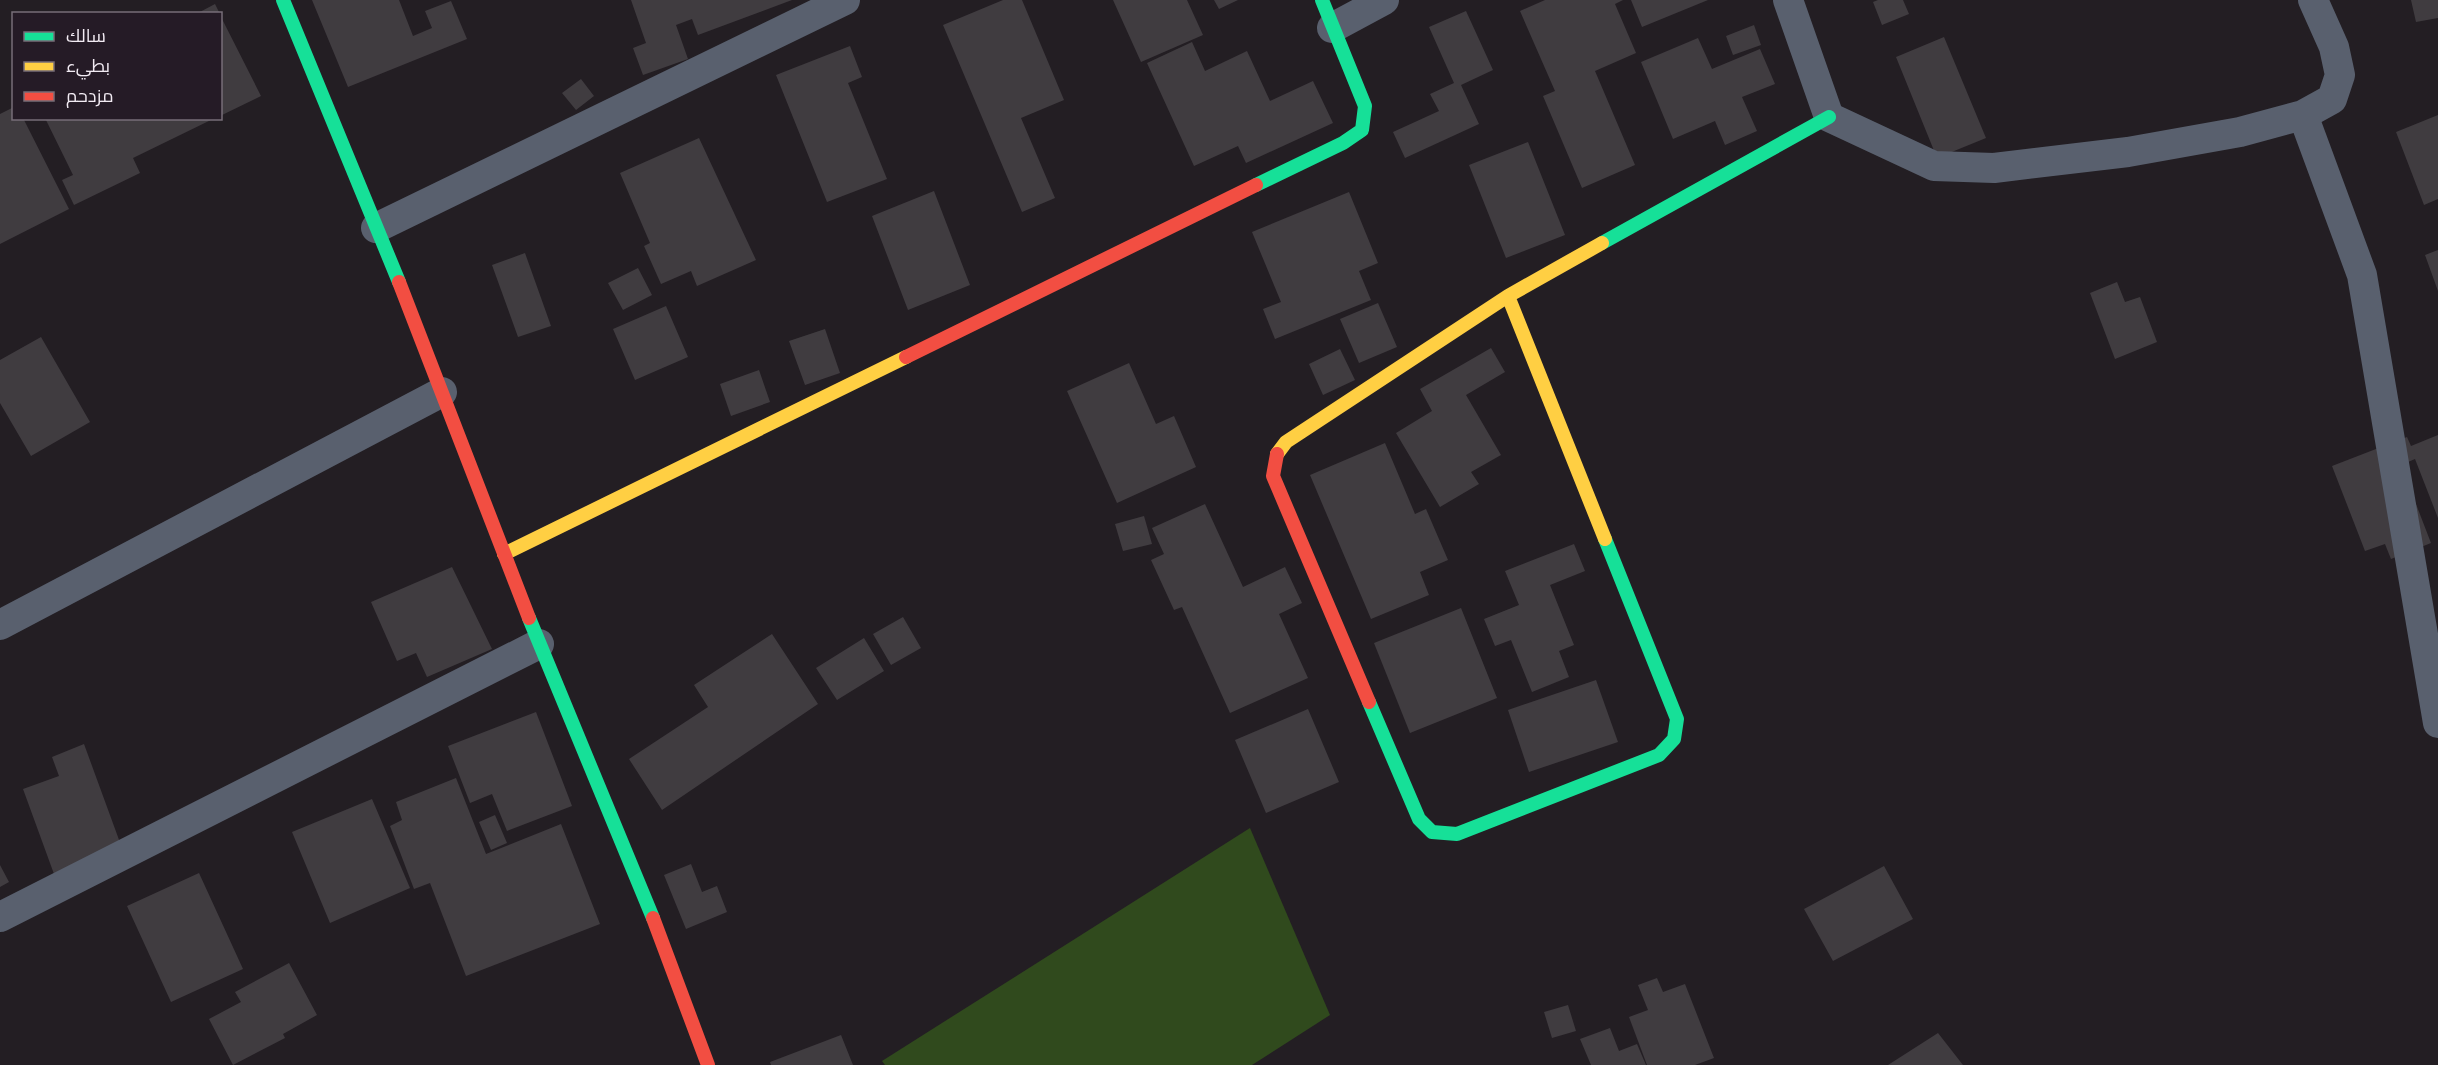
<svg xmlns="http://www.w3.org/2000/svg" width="2438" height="1065" font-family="'Times New Roman',Cairo,serif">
<rect width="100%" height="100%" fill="#231e23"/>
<path fill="#304a1d" d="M1250,828L1330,1015L1252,1065H885L882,1061Z"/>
<path fill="#403c40" d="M312,0H399L413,36L432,28L425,11L451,1L467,39L348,87Z
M631,0H792L698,35L692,19L676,25L688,59L643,75L633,48L646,43Z
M1003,0H1022L1064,100L1021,118L1055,198L1022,212L943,25Z
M1113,0H1187L1203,35L1141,62Z
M1214,0H1238L1219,9Z
M1545,0H1623L1615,4L1636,53L1595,71L1635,165L1582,188L1543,96L1555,91L1520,11Z
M1631,0H1708L1642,27Z
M1878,0H1903L1909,14L1882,25L1873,2Z
M2411,0H2438V18L2416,22Z
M215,4L220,14H196Z
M1466,11L1493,70L1461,85L1479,124L1405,158L1393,132L1439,111L1430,94L1454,83L1429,27Z
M220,15L261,96L220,116Z
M1754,25L1761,45L1733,55L1726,36Z
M1944,37L1986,138L1937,158L1896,57Z
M1698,38L1712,69L1760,49L1775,84L1742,97L1757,131L1725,145L1715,121L1673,139L1641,62Z
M1192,42L1205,71L1247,51L1270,101L1313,81L1333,123L1246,163L1238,146L1194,166L1147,63Z
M850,46L862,77L848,83L887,179L827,202L776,75Z
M581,79L594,96L576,110L562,93Z
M14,107V118H23L69,209L0,244V114Z
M2438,115V199L2424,205L2396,132Z
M45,118H215L133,158L140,173L74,205L62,180L73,175Z
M699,138L756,260L697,286L691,271L661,284L644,246L650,243L620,173Z
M1528,142L1565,235L1506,258L1469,165Z
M934,191L970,285L908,310L872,216Z
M1349,192L1378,263L1359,271L1371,300L1275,339L1263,309L1281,302L1252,232Z
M2438,250V291L2425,255Z
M525,253L551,326L518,337L492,265Z
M638,268L652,295L623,310L608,283Z
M2117,282L2125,302L2140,297L2157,342L2115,359L2090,293Z
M1378,303L1397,347L1359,363L1340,319Z
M666,306L688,357L635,380L613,329Z
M825,329L840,373L805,385L789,341Z
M41,337L90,422L31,456L0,403V360Z
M1491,348L1505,372L1466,395L1501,455L1471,472L1479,484L1440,507L1396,433L1432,411L1420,389Z
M1340,349L1355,380L1323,395L1309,364Z
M1129,363L1156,424L1174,416L1196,467L1117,503L1067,391Z
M759,370L770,402L731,416L720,384Z
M2438,435V518L2415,459L2401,465L2431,543L2391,559L2385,544L2365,551L2332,466L2407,437L2411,446Z
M1385,443L1415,514L1426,509L1448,560L1420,572L1429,595L1371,619L1310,475Z
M1205,504L1243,587L1285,567L1302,603L1279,614L1308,678L1230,713L1182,607L1174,610L1151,560L1164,554L1152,528Z
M1144,516L1152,544L1123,551L1115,524Z
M1574,544L1585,571L1550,585L1574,645L1559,651L1569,677L1532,692L1511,640L1495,646L1484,619L1519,605L1505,571Z
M452,567L492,649L427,677L416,653L397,661L371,602Z
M1461,608L1497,698L1410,733L1374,643Z
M903,617L921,648L891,665L873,634Z
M772,634L818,704L662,810L629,759L708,707L694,685Z
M864,638L884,671L837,700L816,668Z
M1596,680L1618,742L1529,772L1508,710Z
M1308,709L1339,782L1266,813L1235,740Z
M536,712L572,806L507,831L492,794L470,803L448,746Z
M84,744L122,848L54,874L23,789L59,776L52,757Z
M456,778L486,854L561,824L600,924L466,976L430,883L414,889L390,826L402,820L396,802Z
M372,799L410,888L330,923L292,832Z
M495,815L507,843L491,850L479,822Z
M691,864L702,892L717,886L727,912L686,929L664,875Z
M0,865L9,882L0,887Z
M1884,866L1913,919L1833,961L1804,909Z
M199,873L243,969L171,1002L127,906Z
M289,963L317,1015L283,1034L285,1038L233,1065L209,1019L241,1002L235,992Z
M1657,978L1663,992L1685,984L1714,1058L1695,1065H1647L1629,1017L1648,1010L1638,985Z
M1568,1005L1576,1031L1552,1038L1544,1012Z
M1610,1028L1619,1051L1637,1044L1646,1065H1591L1580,1039Z
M1938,1033L1963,1065H1888Z
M841,1035L853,1065H771L770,1062Z"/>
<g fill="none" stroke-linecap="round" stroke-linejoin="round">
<path stroke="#59606e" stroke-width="30" d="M1788,0L1829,117L1934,166L1994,168L2128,152L2240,132L2303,115L2332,99L2340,75L2334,47L2313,0
M1332,28L1384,0
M2303,115L2362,275L2438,723
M376,228L845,0
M0,625L442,392
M0,917L539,644"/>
<path stroke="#16e098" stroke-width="14" d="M283,0L399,282
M1256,185L1343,143L1362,130L1365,106L1322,0
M1602,243L1829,117
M529,618L653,918
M1369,702L1419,819L1432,832L1457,834L1659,755L1674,739L1677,719L1605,539"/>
<path stroke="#ffcf43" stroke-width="14" d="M1508,296L1605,539
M1277,454L1286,442L1508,296L1602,243
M504,554L906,357"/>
<path stroke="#f24e42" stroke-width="14" d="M399,282L529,618
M906,357L1256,185
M1277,454L1273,476L1369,702
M653,918L708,1065"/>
</g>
<rect x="12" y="12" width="210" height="108" fill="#251b26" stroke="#776e78" stroke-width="1.5"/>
<rect x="24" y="32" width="30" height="9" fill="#16e098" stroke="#776e78" stroke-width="1.5"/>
<text x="66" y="42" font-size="18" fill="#f2ebf3">سالك</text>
<rect x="24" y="62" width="30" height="9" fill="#ffcf43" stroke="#776e78" stroke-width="1.5"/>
<text x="66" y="72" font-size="18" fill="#f2ebf3">بطيء</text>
<rect x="24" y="92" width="30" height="9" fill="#f24e42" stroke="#776e78" stroke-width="1.5"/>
<text x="66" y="102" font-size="18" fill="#f2ebf3">مزدحم</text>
</svg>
